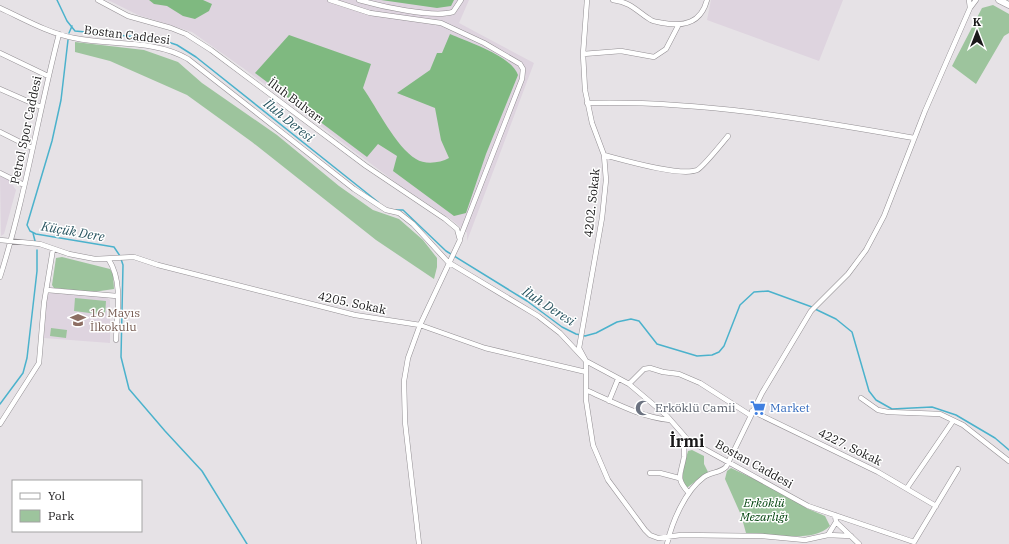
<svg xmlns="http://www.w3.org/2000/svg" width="1009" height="544" font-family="'IBM Plex Serif',serif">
<rect width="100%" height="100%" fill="#e6e2e6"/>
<path fill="#ded4df" d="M108,0H469L459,23L534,63L467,241V233L452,220L398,184L243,68L192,32L138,15Z
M711,0H843L819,61L707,20Z
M0,176L9,180L16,190L4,234L1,236Z
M50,293L107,297L110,300V343L44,338L47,295Z"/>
<path fill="#9dc49d" d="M993,5L1009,14V33L1004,36L976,84L952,66L982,8Z
M75,42L144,50L178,62L202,83L277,135L339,186L373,210L399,219L423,240L437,258V267L434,279L376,240L252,142L187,95L110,61L75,52Z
M62,257L110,269L113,274L114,289L93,292L54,288L52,285L56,258Z
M75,298L106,301L105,315L74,311Z
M51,328L67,330L66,338L50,336Z
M692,450L704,456V464L708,472L688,487H685C680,477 685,462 688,451Z
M731,468L779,491L806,508L825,516L830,526C812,544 770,533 746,533L741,515L725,479L727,471Z"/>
<path fill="#7fb980" d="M149,0H203L212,4L209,11L195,19L183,16L167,6L154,4Z
M381,0H454L451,6L437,8Z
M450,34C468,42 512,56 518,75L486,154L466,213L454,216L393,171L397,156L378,144L367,157L255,73L289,35L371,64L363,88C377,108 396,147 416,159C425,165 440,163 449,158L441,140L435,108L397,93L430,70L437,53H442Z"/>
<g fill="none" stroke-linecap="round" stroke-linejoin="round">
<path stroke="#4bb2cc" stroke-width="1.5" d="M57,0L67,21L75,31L159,39L177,45L196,57L378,202
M69,33L72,26
M68,40L61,100L52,141L27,225L30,231L36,234L114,247L120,256
M396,210H403L446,251L527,301L562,327L576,334L585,336L596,333L617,322L631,319L639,321L657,344L697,356L712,355L719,352L724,346L740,305L754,292L768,291L812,307
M33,233L35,241
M121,259L123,265L121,357L129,389L165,431L202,471L247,544
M815,309L836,319L852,332L869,391L876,400L892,409L932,407L956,415L995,438L1009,450
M0,404L23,373L27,358L37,271V250"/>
<defs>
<path id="minor" d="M98,0L128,16L171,28L186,34L211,50L366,166L445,219L457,229L460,240L420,325L408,358L404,381L405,422L419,544
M330,0L370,13L441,23L484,43L520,64L523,69L522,79L460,238
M359,0C380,6 432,18 453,12L461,0
M587,0L583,54L585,90L592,123L604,155L606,180L602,218L579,348L586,361V400L593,445L608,480L645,530L650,535L658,538L681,535L762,536L805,540L828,535L851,536
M613,0C633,3 636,11 651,20C654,22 659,22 663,23C684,27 701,23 707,0
M969,0L970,8L976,0
M0,8C24,19 48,33 74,38C112,46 154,39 188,59L354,189L386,210L399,213L413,224L448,262L538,316L560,333L586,361L629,384L667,416L688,440L808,506L914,542L958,469
M0,53L48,76
M583,54L621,51L654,57L666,49L678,26
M0,89L41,107
M587,103C697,100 806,119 914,138
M0,132L32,148
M604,155C623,160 681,177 697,170C703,167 723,142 728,136
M0,173L24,185
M0,240L40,244L69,254L95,259L134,257L158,265L355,315L420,325L485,348L586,372
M109,260C123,282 117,314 116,340
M0,277C25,198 38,115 59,34
M47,290L117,296
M629,384L644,369L650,368L663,372L679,374L700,383L750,415
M586,390C613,402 640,417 670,420
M861,398L878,410L888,412L940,414L963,425L1009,461
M609,401L618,379
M752,411L878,472L936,506
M0,424L39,363L44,303L53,249
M685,437C683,444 685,450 684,457C681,475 675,477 688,492
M650,473H660L679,478
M907,488L953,421
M835,515L836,522L859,544
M828,535L836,522
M667,544C672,522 685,491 704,477C711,472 720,473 726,467L762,393L811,311L848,274L866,250L884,216L925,111L970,8"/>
<path id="major" d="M999,0L1009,5"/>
</defs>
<use href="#minor" stroke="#938f93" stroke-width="5.5"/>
<use href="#major" stroke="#938f93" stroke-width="7"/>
<use href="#minor" stroke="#fff" stroke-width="4.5"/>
<use href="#major" stroke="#fff" stroke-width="6"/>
</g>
<defs>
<symbol id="school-bare" viewBox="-9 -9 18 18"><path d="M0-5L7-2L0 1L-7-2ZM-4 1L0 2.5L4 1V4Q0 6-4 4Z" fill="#8d6e63" stroke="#fff" stroke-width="2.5" paint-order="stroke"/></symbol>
<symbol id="mosque-bare" viewBox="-9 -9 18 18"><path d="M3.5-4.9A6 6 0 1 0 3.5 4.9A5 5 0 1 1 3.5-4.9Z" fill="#6b7280" stroke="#fff" stroke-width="2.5" paint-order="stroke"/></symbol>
<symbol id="supermarket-bare" viewBox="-9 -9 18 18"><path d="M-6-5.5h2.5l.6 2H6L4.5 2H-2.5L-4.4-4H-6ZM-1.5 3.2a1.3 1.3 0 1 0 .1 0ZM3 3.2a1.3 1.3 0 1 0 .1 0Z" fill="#3f7fe0" stroke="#fff" stroke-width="2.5" paint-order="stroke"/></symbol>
</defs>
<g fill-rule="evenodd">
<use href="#school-bare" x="67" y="309" width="22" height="22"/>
<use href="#mosque-bare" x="632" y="397" width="22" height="22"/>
<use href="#supermarket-bare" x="747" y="397" width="22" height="22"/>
</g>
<g text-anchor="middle" stroke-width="3" stroke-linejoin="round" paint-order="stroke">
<g font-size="12" fill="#1a191a" stroke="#fff">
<text transform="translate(127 35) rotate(7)" y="4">Bostan Caddesi</text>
<text transform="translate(296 101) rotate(37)" y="4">İluh Bulvarı</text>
<text transform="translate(26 130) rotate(-78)" y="4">Petrol Spor Caddesi</text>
<text transform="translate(592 203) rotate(-84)" y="4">4202. Sokak</text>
<text transform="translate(352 303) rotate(12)" y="4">4205. Sokak</text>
<text transform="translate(850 447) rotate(26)" y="4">4227. Sokak</text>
<text transform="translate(754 464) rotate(29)" y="4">Bostan Caddesi</text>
</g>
<g font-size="12" fill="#785e54" stroke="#fff" text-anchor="start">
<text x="90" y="317">16 Mayıs<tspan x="90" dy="14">İlkokulu</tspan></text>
</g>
<g font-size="12" fill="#5b616d" stroke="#fff" text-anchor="start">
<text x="655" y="412">Erköklü Camii</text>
</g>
<g font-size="12" fill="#366cbe" stroke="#fff" text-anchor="start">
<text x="770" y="412">Market</text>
</g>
<g font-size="12" font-style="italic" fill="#00430c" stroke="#fff">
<text x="764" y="507">Erköklü<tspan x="764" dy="14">Mezarlığı</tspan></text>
</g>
<g font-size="13" font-style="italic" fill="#27535f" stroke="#fff">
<text transform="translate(289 120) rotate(39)" y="5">İluh Deresi</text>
<text transform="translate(73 231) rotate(10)" y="5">Küçük Dere</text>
<text transform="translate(549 306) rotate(33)" y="5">İluh Deresi</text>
</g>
<g font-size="16" font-weight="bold" fill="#1a191a" stroke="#fff">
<text x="687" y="447">İrmi</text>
</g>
</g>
<rect x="12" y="480" width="130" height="52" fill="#ffffff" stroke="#a3a3a3"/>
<rect x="20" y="493" width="20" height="6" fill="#ffffff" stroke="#a3a3a3"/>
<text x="48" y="500" font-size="12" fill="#1a191a">Yol</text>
<rect x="20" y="510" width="20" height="12" fill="#9dc49d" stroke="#a3a3a3"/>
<text x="48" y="520" font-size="12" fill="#1a191a">Park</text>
<g transform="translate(977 32)" stroke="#ffffff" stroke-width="3" paint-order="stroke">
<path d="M0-3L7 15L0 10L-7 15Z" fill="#1a191a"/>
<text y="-6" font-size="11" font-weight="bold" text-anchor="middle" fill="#1a191a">K</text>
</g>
</svg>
